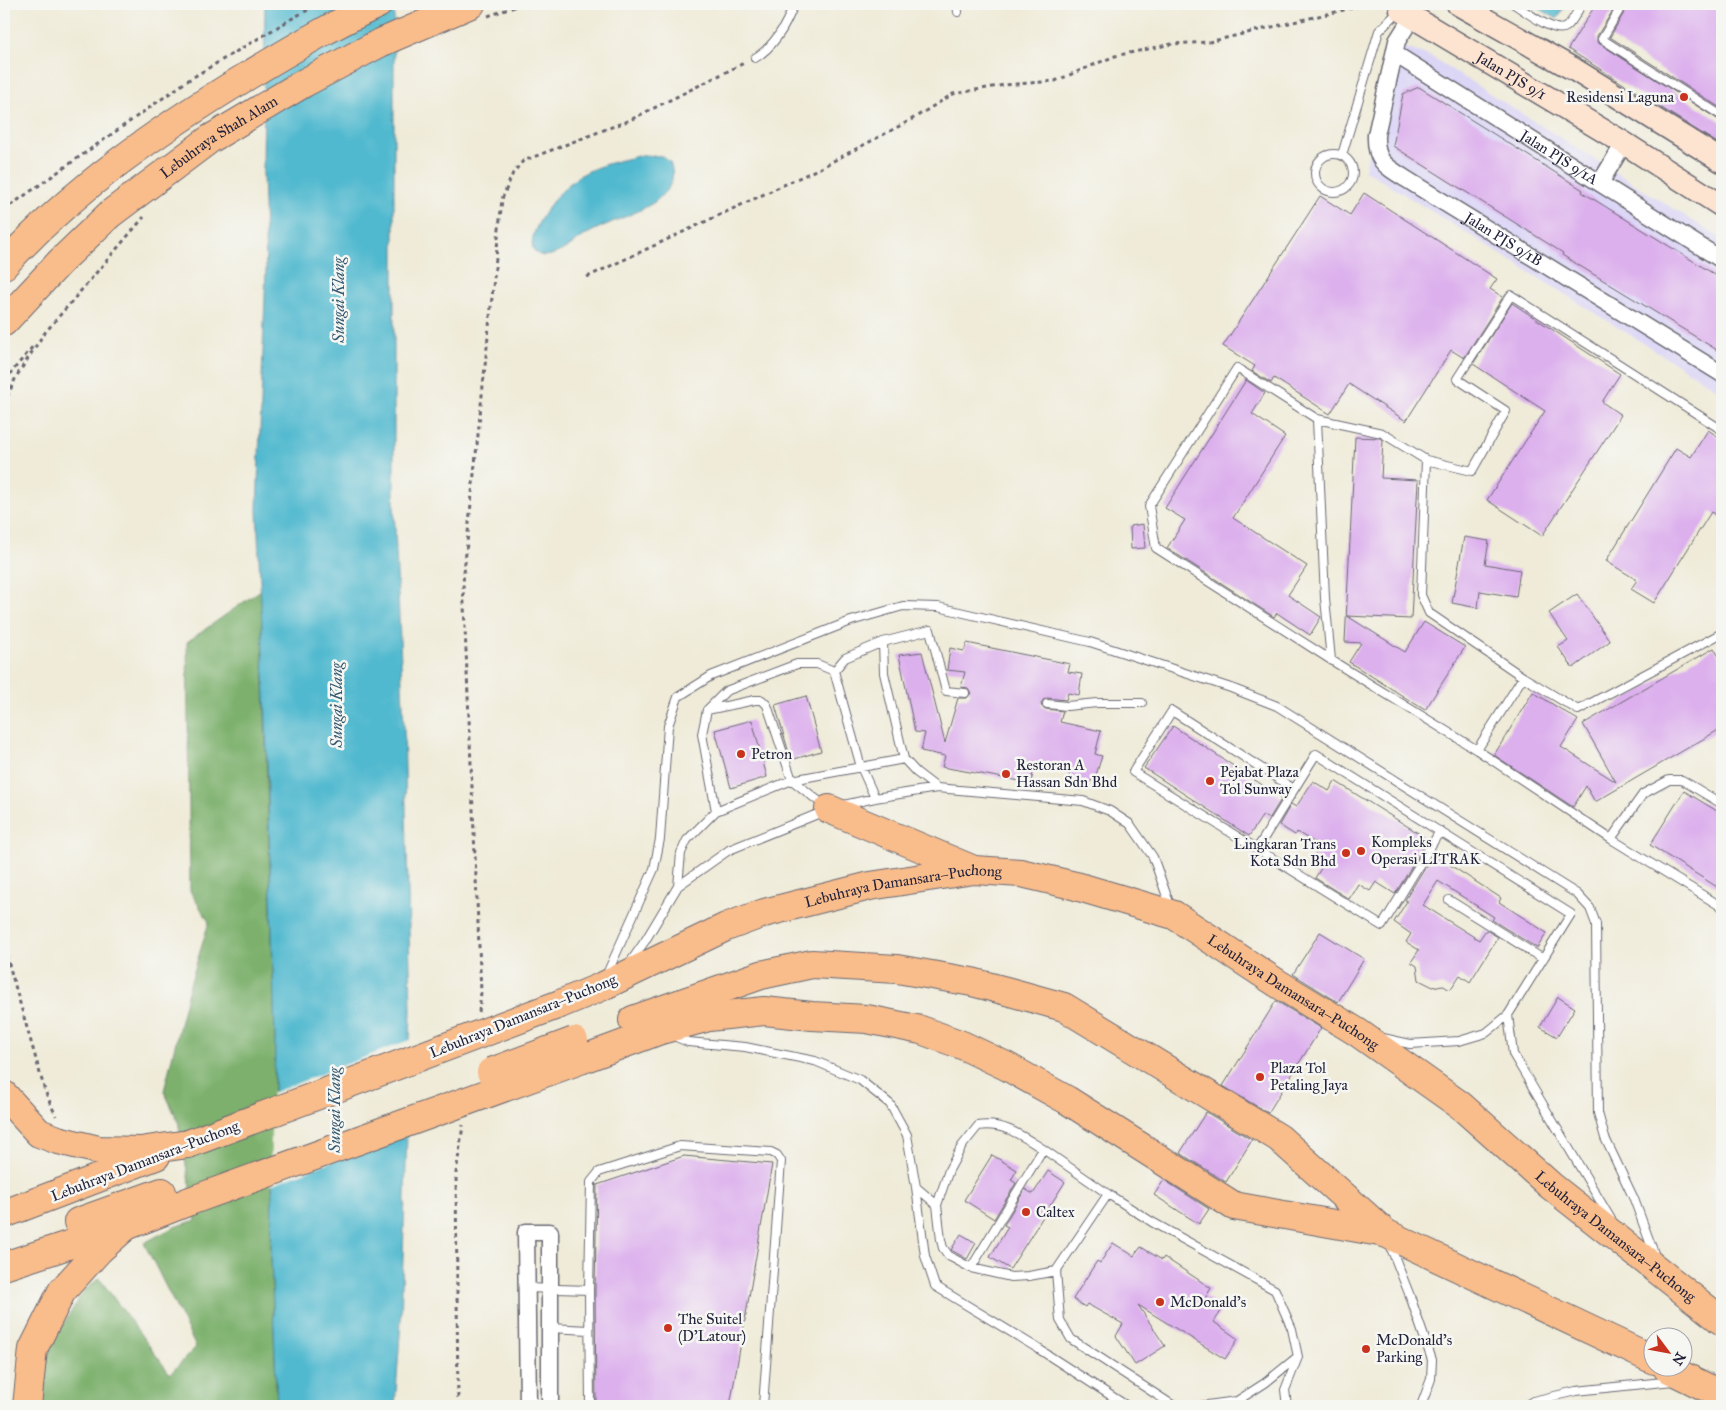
<svg xmlns="http://www.w3.org/2000/svg" width="1726" height="1410" font-family="'IM FELL Great Primer',serif">
<rect width="100%" height="100%" fill="#f6f6f2"/>
<filter id="ink" filterUnits="userSpaceOnUse"><feTurbulence type="fractalNoise" baseFrequency=".02" numOctaves="2"/><feDisplacementMap in="SourceGraphic" scale="10" xChannelSelector="R" yChannelSelector="G"/><feConvolveMatrix kernelMatrix="1 2 1 2 8 2 1 2 1" color-interpolation-filters="sRGB"/></filter>
<filter id="wash" filterUnits="userSpaceOnUse"><feTurbulence type="fractalNoise" baseFrequency=".0096" numOctaves="4" result="noise"/><feDisplacementMap in="SourceGraphic" scale="20" xChannelSelector="R" yChannelSelector="G"/><feGaussianBlur stdDeviation="1.12" result="paint"/><feColorMatrix in="noise" values="0 0 0 0 0 0 0 0 0 0 0 0 0 0 0 0 0 1.4 0 .05"/><feComposite in="paint" operator="in"/></filter>
<g filter="url(#wash)">
<rect width="100%" height="100%" fill="#efebd8"/>
<path fill="#dcd6f6" d="M1390,43L1430,56L1722,239V392L1365,170Z"/>
<path fill="#7cb06c" stroke="#4f6954" d="M261,590L275,1038L271,1256L277,1406H37V1384L55,1338L83,1292L99,1278L170,1374L196,1347L144,1243L174,1227L196,1220L178,1121L164,1091L188,991L209,922L190,891L187,642Z"/>
<path fill="#51b9cf" stroke="#3a6e85" d="M265,4H394V506L404,729L411,1009L401,1320L395,1406H277L271,1256L275,1038L266,723L257,510L266,269L263,173Z
M1532,4H1566L1557,19Z
M643,155L662,156L670,162C673,171 674,178 669,187C665,192 658,200 653,203C632,216 608,222 587,234C576,241 554,260 540,255C517,247 551,201 561,192C567,186 574,179 581,175C600,164 622,160 643,155Z"/>
<path fill="#efebd8" d="M412,1039L409,1132L270,1185L272,1093Z"/>
<g id="blocks">
<path fill="#dcafed" d="M1596,4H1617L1597,36V42L1722,122V146L1568,49Z
M1629,4H1722V109L1610,37Z
M1419,87L1583,190L1582,192L1722,279V353L1562,255L1563,253L1393,146L1403,94Z
M1364,193L1497,279L1490,289L1503,297L1464,358L1451,350L1406,421L1349,384L1330,414L1274,378L1271,383L1252,371L1255,366L1223,346L1320,196L1350,215Z
M1512,303L1620,374L1602,402L1621,415L1542,536L1487,500L1545,411L1473,364Z
M1246,380L1265,393L1252,414L1285,436L1233,518L1307,566L1288,595L1321,617L1310,635L1277,613L1274,617L1167,548L1185,520L1165,508Z
M1708,430L1722,439V519L1711,512L1654,603L1631,589L1637,580L1606,561L1676,448L1691,457Z
M1355,437L1380,438L1383,440L1381,478L1418,480L1411,619L1347,616L1405,652L1424,622L1465,647L1425,710L1349,662L1361,643L1345,642Z
M1143,524L1145,548L1131,549L1130,526Z
M1464,537L1489,541L1485,564L1520,570L1516,597L1480,591L1478,608L1452,603Z
M1577,594L1610,641L1573,668L1558,647L1568,641L1549,613Z
M967,643L1070,664L1068,672L1082,674L1079,695L1068,693L1066,700L1047,698L1043,700L1041,704L1042,707L1046,709L1063,711L1060,722L1101,731L1095,754L1102,756L1095,778L1079,790L1068,773L1034,767L1031,783L942,767L945,756L921,751L925,733L915,732L899,655L922,652L945,743L958,698H967L971,693L968,688L961,687L965,672L947,670L950,648L964,651Z
M1714,648L1722,662V728L1595,802L1586,786L1573,807L1494,755L1533,692L1578,720L1561,747L1616,782L1583,724Z
M806,696L821,751L791,760L775,705Z
M752,720L767,777L731,788L715,730Z
M1173,726L1282,798L1269,819L1263,815L1249,836L1144,768Z
M1313,781L1329,791L1335,781L1423,836L1418,845L1423,848L1395,894L1376,882L1370,891L1358,884L1349,899L1315,878L1325,862L1314,856L1320,846L1297,832L1295,835L1279,825L1291,804L1296,807Z
M1684,791L1722,814V890L1650,845Z
M1433,854L1501,898L1499,902L1547,933L1537,948L1492,920L1494,917L1438,881L1423,905L1479,940L1486,930L1498,937L1470,982L1460,975L1450,990L1442,985L1433,987L1419,980L1417,966L1411,962L1419,950L1406,942L1411,934L1394,922L1407,901L1405,900Z
M1320,932L1364,959L1338,1002L1293,974Z
M1558,997L1575,1008L1557,1037L1540,1027Z
M1276,1001L1321,1028L1268,1113L1223,1086Z
M1206,1112L1252,1140L1226,1182L1180,1153Z
M992,1155L1017,1170L1011,1180L1016,1183L994,1219L964,1200Z
M684,1156L772,1164L730,1406H596L595,1290L597,1185Z
M1048,1171L1065,1182L1010,1269L990,1257L1008,1227L1004,1225L1025,1189L1033,1194Z
M1164,1180L1209,1209L1199,1224L1154,1195Z
M961,1234L976,1243L967,1259L951,1250Z
M1113,1243L1134,1256L1141,1247L1162,1260L1164,1257L1211,1288L1206,1297L1223,1308L1214,1322L1238,1339L1225,1359L1138,1305L1165,1346L1135,1365L1116,1336L1123,1324L1087,1304L1085,1307L1073,1299L1097,1261L1100,1263Z"/>
</g>
</g>
<g filter="url(#ink)">
<use href="#blocks" fill-opacity="0" stroke="#6a6872" stroke-width="1"/>
<g fill="none" stroke-linecap="round" stroke-linejoin="round">
<defs>
<path id="lane" d="M957,4L958,12
M1514,4C1524,10 1555,35 1566,27C1573,22 1577,11 1582,4
M1623,4L1602,39L1722,116
M755,58C775,46 786,26 794,4
M1315 173a19 19 0 1 1 38 0a19 19 0 1 1-38 0Z
M1342,155L1379,31L1399,11
M1317,419L1382,433L1426,460L1421,595L1429,613L1523,677
M1426,460L1472,471L1506,411L1457,379L1511,295L1722,430
M883,642L930,630L946,691L965,693
M1331,660L1325,598L1317,419L1237,368L1149,506L1156,548L1331,660L1477,750L1611,839L1722,907
M1047,704L1067,706L1097,703H1142
M707,710L755,700H762L767,705L792,780L826,807
M1477,750L1523,677L1578,710L1722,633
M1294,789L1172,711L1133,772L1382,926L1440,831
M875,798L861,767L834,671L845,658L883,642L884,673L904,759L916,772L937,788
M844,805L875,798L937,788L1083,801L1110,811L1130,824L1153,857L1171,908
M716,811L702,734L707,710L726,691L797,664H817L834,671
M1611,839L1643,794L1669,780H1682L1722,804
M1257,849L1316,754L1571,914L1508,1015L1486,1033L1459,1041L1410,1044L1383,1038
M678,886L681,853L687,840L716,811L792,780L904,759
M1449,900L1543,959
M629,964L645,941L678,886L729,850L825,811
M606,976L654,869L660,839L668,726L678,697L711,676L851,621L903,606L938,607L1090,642L1231,688L1277,706L1577,894L1590,908L1596,924L1598,1113L1605,1138L1634,1199L1655,1256
M1508,1015L1513,1054L1612,1221
M671,1035L688,1042L745,1047L815,1061L860,1080L890,1104L907,1135L916,1187L925,1256L935,1286L1034,1346L1127,1406
M916,1187L937,1205
M1389,1243L1410,1296L1432,1360L1431,1379L1421,1406
M971,1268L949,1256L943,1248L941,1240L937,1205L949,1170L962,1146L978,1126C1004,1122 1022,1136 1043,1149
M1056,1271L1029,1276L1011,1277L971,1268L1043,1149L1108,1194
M526,1288L589,1290
M550,1328L589,1330
M590,1406L589,1290L591,1182L599,1172L680,1146L771,1152L777,1155L781,1161L763,1406
M1174,1406L1071,1339L1060,1320L1056,1271L1108,1194L1152,1222L1275,1290L1292,1329L1298,1357L1285,1390L1287,1406
M1200,1406L1237,1401L1265,1383L1296,1358
M1525,1406L1533,1401L1576,1391L1673,1381"/>
<g id="street">
<path id="s1" d="M1419,19L1409,22L1397,41L1376,135C1375,161 1385,166 1406,179L1722,374"/>
<path id="s2" d="M1395,54L1722,260"/>
<path d="M1600,183L1624,143"/>
<path d="M528,1406L526,1232H550V1406"/>
</g>
<g id="secondary">
<path id="s3" d="M1404,4L1401,10L1624,143L1722,206"/>
<path d="M1458,4L1575,70L1722,161"/>
</g>
<g id="highway">
<path d="M4,265C74,188 160,129 249,75C291,50 334,24 378,4"/>
<path id="s4" d="M4,322L61,261L110,214L210,139L304,83L380,43L471,4"/>
<path d="M829,809L974,870"/>
<path id="s5" d="M560,1004L601,987L726,927L764,913L870,886L974,870L1021,873L1076,886L1174,915L1277,983L1357,1032L1460,1105L1551,1186L1722,1321"/>
<path d="M633,1020L761,975L812,964L897,969L972,982L1010,992L1064,1007L1279,1138L1385,1233"/>
<path d="M583,1059L661,1030L709,1017L764,1011L812,1016L867,1019L921,1030L962,1045L1006,1066L1067,1100L1234,1206L1385,1233L1654,1360"/>
<path d="M4,1095L39,1133L58,1140L99,1150L140,1151L188,1144"/>
<path d="M4,1214L156,1156"/>
<path d="M78,1222L162,1192"/>
<path d="M4,1266L126,1226L190,1201"/>
<path d="M1667,1368L1722,1395"/>
<path d="M27,1406L33,1349L62,1291L99,1250L126,1226"/>
</g>
</defs>
<use href="#lane" stroke="#6a6872" stroke-width="10"/>
<use href="#street" stroke="#6a6872" stroke-width="19"/>
<use href="#secondary" stroke="#6a6872" stroke-width="25"/>
<use href="#highway" stroke="#6a6872" stroke-width="30"/>
<path stroke="#6a6872" stroke-width="3" stroke-dasharray="4 4" stroke-linecap="butt" d="M488,16L523,4
M4,210L190,79L291,19L319,4
M587,277L820,168L909,121L953,94L1004,85L1055,81L1115,56L1172,44L1209,42L1369,4
M4,381L34,345
M4,404L16,377L43,335L144,217
M4,947L45,1091L56,1116
M479,1012L481,992L463,582L502,199L513,173L523,161L630,120L746,62
M458,1406L456,1173L463,1125"/>
<use href="#lane" stroke="#fff" stroke-width="8"/>
<use href="#street" stroke="#fff" stroke-width="16"/>
<use href="#secondary" stroke="#fde4d1" stroke-width="22"/>
<use href="#highway" stroke="#f9bc8b" stroke-width="28"/>
<defs>
<path id="highway-bridge" d="M491,1072L574,1041
M188,1144L560,1004
M190,1201L583,1059"/>
</defs>
<use href="#highway-bridge" stroke="#6a6872" stroke-width="30" stroke-linecap="butt"/>
<use href="#highway-bridge" stroke="#f9bc8b" stroke-width="28"/>
</g>
</g>
<g fill="#c8321e" stroke="#f6f6f2" stroke-width="2">
<circle cx="1684" cy="97" r="5"/>
<circle cx="741" cy="754" r="5"/>
<circle cx="1006" cy="774" r="5"/>
<circle cx="1210" cy="781" r="5"/>
<circle cx="1361" cy="851" r="5"/>
<circle cx="1346" cy="853" r="5"/>
<circle cx="1260" cy="1077" r="5"/>
<circle cx="1026" cy="1212" r="5"/>
<circle cx="1160" cy="1302" r="5"/>
<circle cx="668" cy="1328" r="5"/>
<circle cx="1366" cy="1349" r="5"/>
</g>
<g text-anchor="middle" stroke-width="5" stroke-linejoin="round" paint-order="stroke">
<g font-size="15" fill="#22223b" stroke="#f6f6f2">
<text dy="5" stroke="none"><textPath href="#s3" startOffset="135">Jalan PJS 9/1</textPath></text>
<text dy="5" stroke="none"><textPath href="#s4" startOffset="285">Lebuhraya Shah Alam</textPath></text>
<text dy="5" stroke="none"><textPath href="#s2" startOffset="194">Jalan PJS 9/1A</textPath></text>
<text dy="5" stroke="none"><textPath href="#s1" startOffset="301">Jalan PJS 9/1B</textPath></text>
<text dy="5" stroke="none"><textPath href="#s5" startOffset="366">Lebuhraya Damansara–Puchong</textPath></text>
<text dy="5" stroke="none"><textPath href="#s5" startOffset="786">Lebuhraya Damansara–Puchong</textPath></text>
<text transform="translate(523 1016) rotate(-22)" y="5">Lebuhraya Damansara–Puchong</text>
<text transform="translate(145 1161) rotate(-21)" y="5">Lebuhraya Damansara–Puchong</text>
<text dy="5" stroke="none"><textPath href="#s5" startOffset="1191">Lebuhraya Damansara–Puchong</textPath></text>
</g>
<g font-size="15" fill="#22223b" stroke="#f6f6f2" text-anchor="start">
<text x="1674" y="102" text-anchor="end">Residensi Laguna</text>
<text x="751" y="759">Petron</text>
<text x="1016" y="770">Restoran A<tspan x="1016" dy="17">Hassan Sdn Bhd</tspan></text>
<text x="1220" y="777">Pejabat Plaza<tspan x="1220" dy="17">Tol Sunway</tspan></text>
<text x="1371" y="847">Kompleks<tspan x="1371" dy="17">Operasi LITRAK</tspan></text>
<text x="1336" y="849" text-anchor="end">Lingkaran Trans<tspan x="1336" dy="17">Kota Sdn Bhd</tspan></text>
<text x="1270" y="1073">Plaza Tol<tspan x="1270" dy="17">Petaling Jaya</tspan></text>
<text x="1036" y="1217">Caltex</text>
<text x="1170" y="1307">McDonald's</text>
<text x="678" y="1324">The Suitel<tspan x="678" dy="17">(D'Latour)</tspan></text>
<text x="1376" y="1345">McDonald's<tspan x="1376" dy="17">Parking</tspan></text>
</g>
<g font-size="16" font-style="italic" fill="#32576f" stroke="#f6f6f2">
<text transform="translate(338 300) rotate(-90)" y="6">Sungai Klang</text>
<text transform="translate(336 705) rotate(-90)" y="6">Sungai Klang</text>
<text transform="translate(334 1110) rotate(-90)" y="6">Sungai Klang</text>
</g>
</g>
<rect width="1726" height="1410" fill="none" stroke="#f6f6f2" stroke-width="20"/>
<g transform="translate(1668 1352) rotate(122)"><circle r="24" fill="#f6f6f2" stroke="#a1a1a9"/>
<path d="M0-4L9 19L0 12L-9 19Z" fill="#c8321e"/>
<text y="-8" font-size="14" font-weight="bold" text-anchor="middle" fill="#22223b">N</text>
</g>
</svg>
